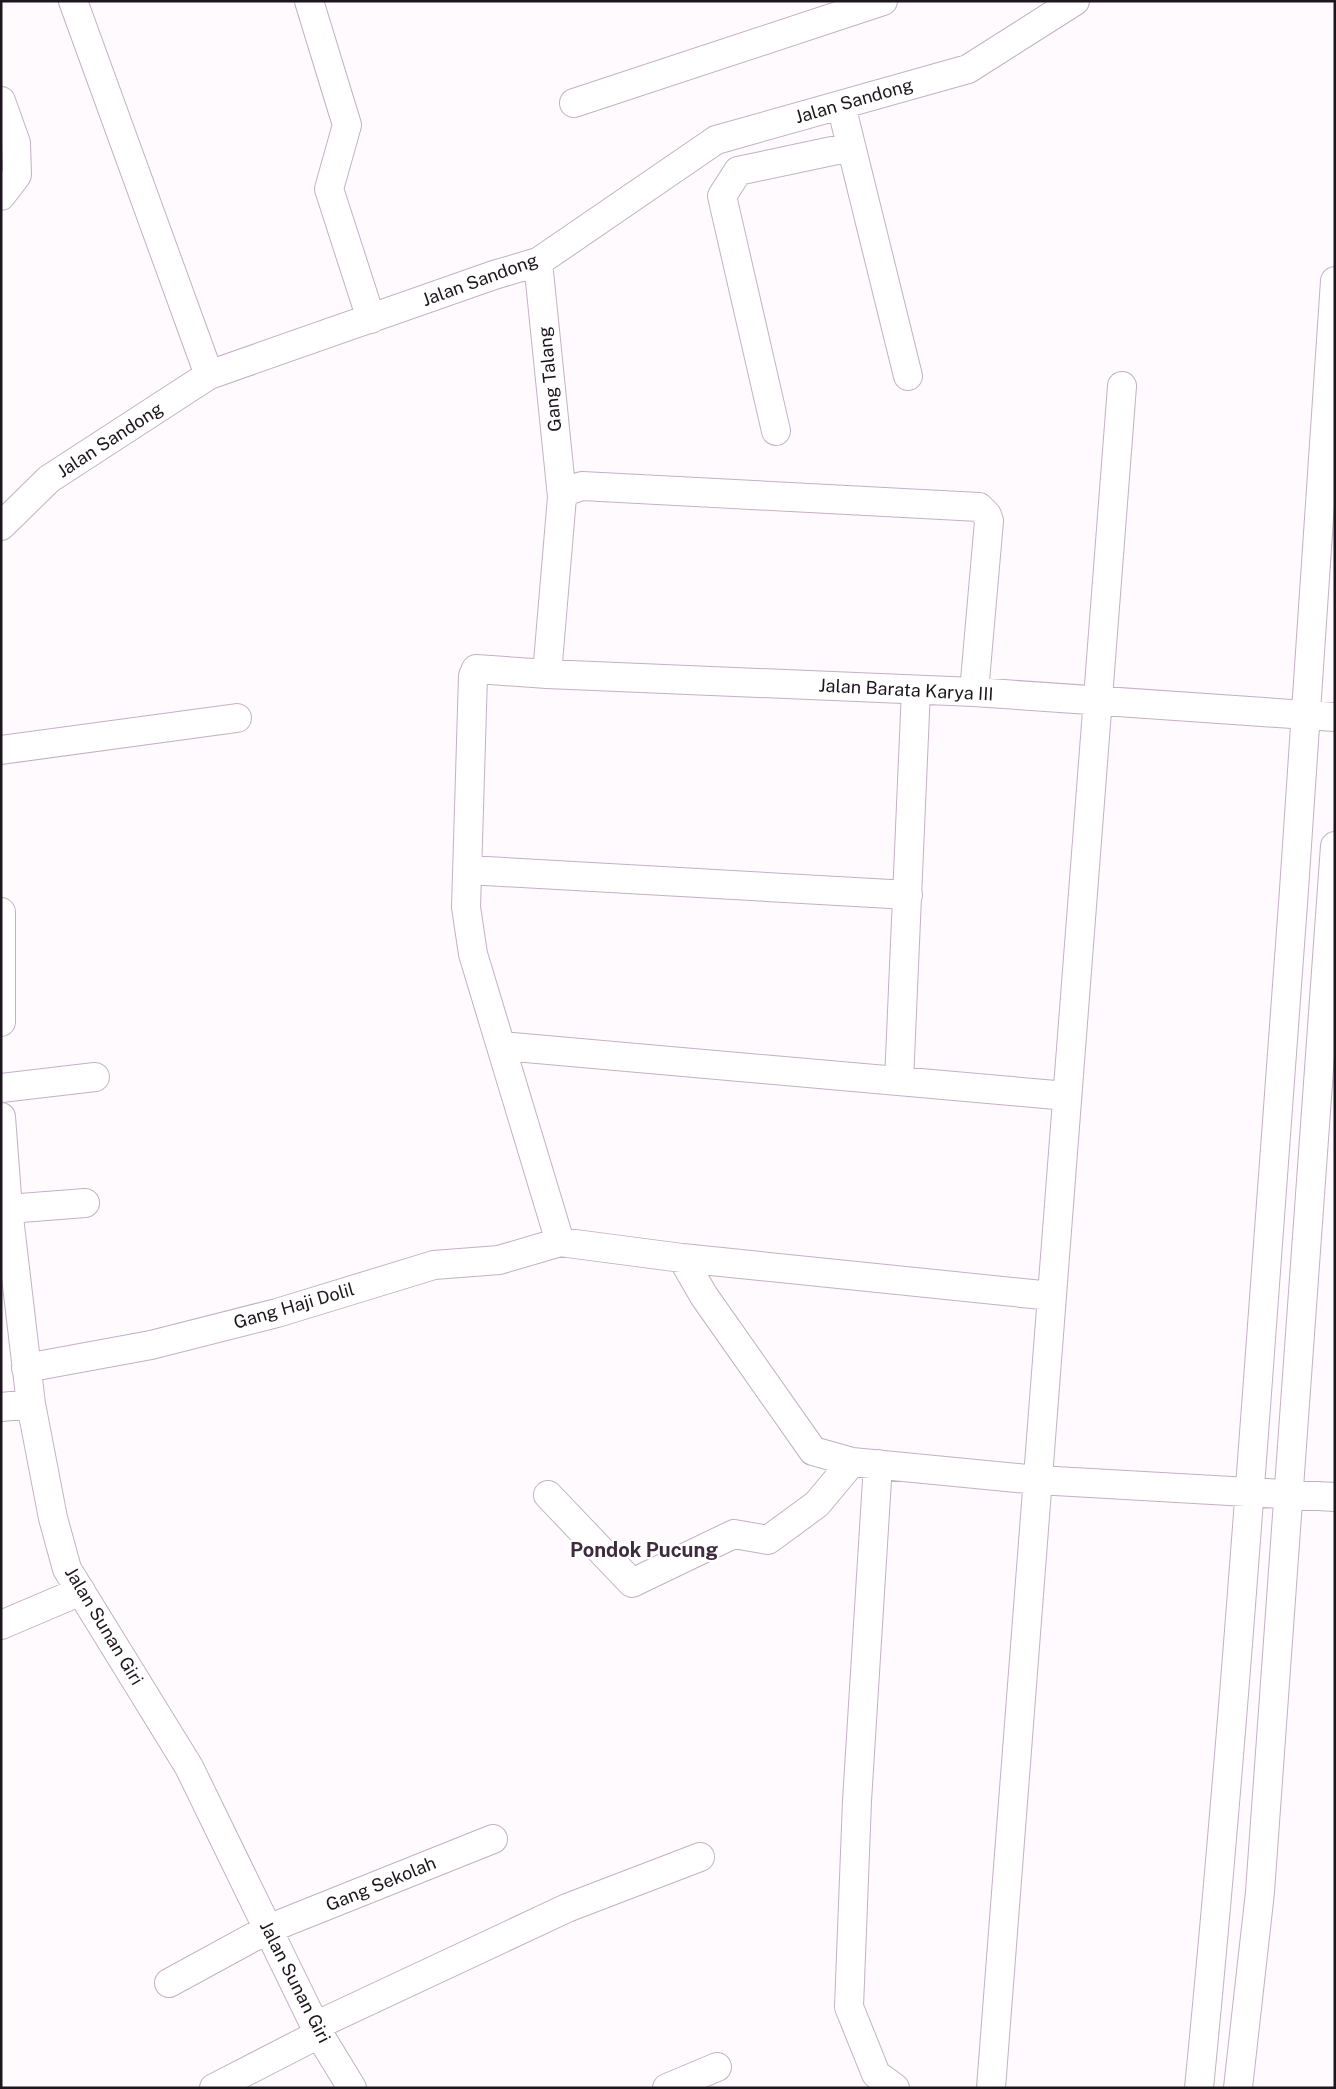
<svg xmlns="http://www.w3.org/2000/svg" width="1336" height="2089" font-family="'Public Sans',sans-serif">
<rect width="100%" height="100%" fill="#fefafe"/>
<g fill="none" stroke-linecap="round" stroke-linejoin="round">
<defs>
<path id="minor" d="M73,1L209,375
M309,1L347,125L329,189L371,319
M1,101L16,143L17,175L1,196
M574,103L883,1
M841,105L908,376
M538,262L562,497L547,674
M776,431L722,196L738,171L851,147
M562,497L570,490L582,486L979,507L987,515L989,521L974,692
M1,526L49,479L209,375L494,275L538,262L716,140L968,69L1075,1
M1,750L237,718
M468,870L908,895
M1,912V1022
M502,1046L1067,1096
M899,1081L916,690
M1,1088L95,1077
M1,1117L8,1209L31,1404L53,1518L67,1569L189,1767L319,2034L352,2088
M8,1209L85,1203
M560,1242L473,954L466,907L473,676L476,669L547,674L974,692L1335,717
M682,1258L704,1296L813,1451L852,1462L1038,1480L1335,1497
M26,1368L151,1345L277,1313L434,1265L499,1260L560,1242L682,1258L1052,1296
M1,1407L31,1404
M878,1464L857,1801L849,2007L876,2074L895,2088
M548,1495L632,1583L734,1534L768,1540L817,1504L852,1462
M1,1625L81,1591
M169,1983L268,1929L493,1839
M315,2026L567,1908L700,1857
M214,2088L319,2034
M667,2088L717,2067
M991,2088L1122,386
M1199,2088C1226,1816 1246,1544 1266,1271C1291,941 1314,612 1335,281
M1238,2088L1260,1892L1335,846"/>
</defs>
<use href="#minor" stroke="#c4b0c5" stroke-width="30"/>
<use href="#minor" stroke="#fff" stroke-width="28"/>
</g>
<g text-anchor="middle" stroke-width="4.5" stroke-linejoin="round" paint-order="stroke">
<g font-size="18" fill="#1e161e" stroke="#fff">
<text transform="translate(854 101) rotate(-16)" y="6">Jalan Sandong</text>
<text transform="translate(480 280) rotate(-20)" y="6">Jalan Sandong</text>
<text transform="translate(550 379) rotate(-96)" y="6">Gang Talang</text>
<text transform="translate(110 440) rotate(-33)" y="6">Jalan Sandong</text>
<text transform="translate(906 690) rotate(3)" y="6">Jalan Barata Karya III</text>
<text transform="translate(294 1306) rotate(-16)" y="6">Gang Haji Dolil</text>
<text transform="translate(104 1626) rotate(59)" y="6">Jalan Sunan Giri</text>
<text transform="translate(381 1884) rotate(-22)" y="6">Gang Sekolah</text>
<text transform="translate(295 1982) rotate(63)" y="6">Jalan Sunan Giri</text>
</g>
<g font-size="20" font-weight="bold" fill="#3d2c3d" stroke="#fff">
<text x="644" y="1557">Pondok Pucung</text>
</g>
</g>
<rect width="1336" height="2089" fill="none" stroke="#1e161e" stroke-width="5"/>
</svg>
